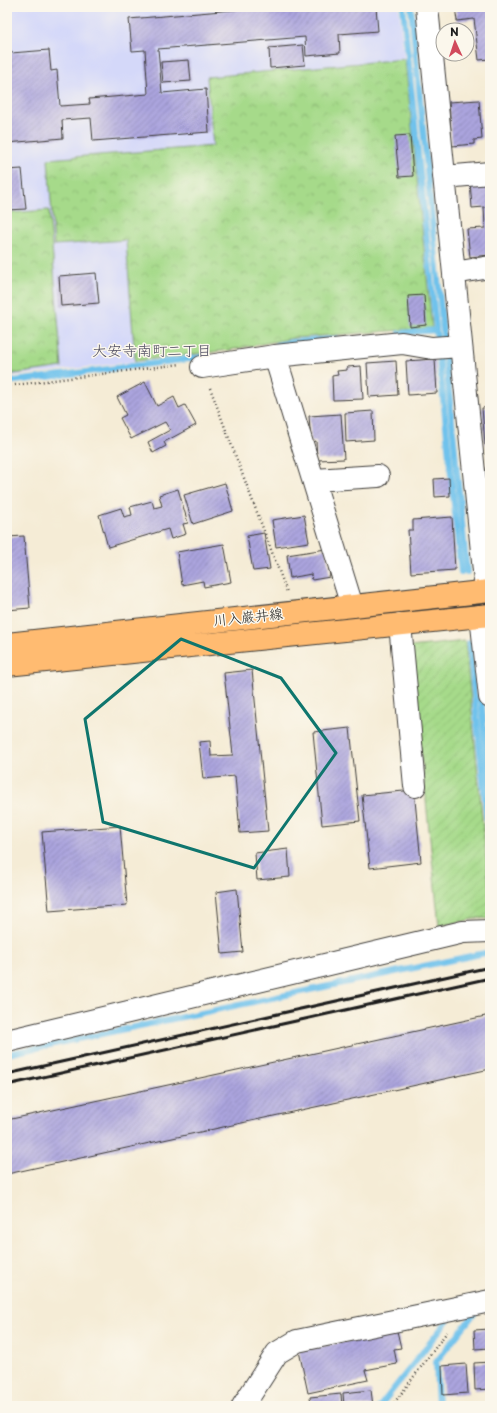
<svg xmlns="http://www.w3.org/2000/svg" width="497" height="1413" font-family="'Playpen Sans','Klee One',sans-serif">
<defs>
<pattern id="park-crowns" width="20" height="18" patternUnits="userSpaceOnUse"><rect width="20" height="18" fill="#a6da8a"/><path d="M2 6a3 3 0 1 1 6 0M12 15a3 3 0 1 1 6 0" fill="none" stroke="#8eba76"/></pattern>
<pattern id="garden-furrows" width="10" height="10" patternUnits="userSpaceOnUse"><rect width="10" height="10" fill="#a6da8a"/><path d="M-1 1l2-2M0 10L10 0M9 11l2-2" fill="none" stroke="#8eba76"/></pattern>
<pattern id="building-hatch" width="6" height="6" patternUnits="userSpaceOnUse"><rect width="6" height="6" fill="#aba4de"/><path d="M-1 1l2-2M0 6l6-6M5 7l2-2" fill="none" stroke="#8a85b3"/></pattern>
</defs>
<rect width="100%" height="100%" fill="#fbf7ec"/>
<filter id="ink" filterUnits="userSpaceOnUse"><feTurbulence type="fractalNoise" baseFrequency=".025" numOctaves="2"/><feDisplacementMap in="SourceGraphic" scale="8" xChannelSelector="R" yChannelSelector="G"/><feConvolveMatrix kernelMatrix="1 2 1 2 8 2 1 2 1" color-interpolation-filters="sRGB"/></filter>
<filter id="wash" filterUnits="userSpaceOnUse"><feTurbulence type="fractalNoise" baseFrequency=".012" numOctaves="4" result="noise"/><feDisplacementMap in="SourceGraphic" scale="16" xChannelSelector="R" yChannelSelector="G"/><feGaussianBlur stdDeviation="0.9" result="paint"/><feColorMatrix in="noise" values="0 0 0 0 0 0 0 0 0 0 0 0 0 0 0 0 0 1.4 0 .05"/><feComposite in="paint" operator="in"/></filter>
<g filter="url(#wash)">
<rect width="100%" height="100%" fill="#f5ecd6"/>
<path fill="#d4d8f9" d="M7,7H399L432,328L294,338L230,350L7,377Z"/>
<path fill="url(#park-crowns)" stroke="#617b53" d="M405,59L432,328L294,338L230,350L135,361L126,240L54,245L48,159L213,146L207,77Z
M49,210L62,367L7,375V213Z"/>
<path fill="url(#garden-furrows)" stroke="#617b53" d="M465,641L490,898V919L479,918L439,926L410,647Z"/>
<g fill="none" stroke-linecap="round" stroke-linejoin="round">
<path stroke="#70c2ec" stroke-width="6" d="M403,7L461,573
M411,7L467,572
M400,333L436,330
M277,345L293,342L337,339
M7,382L204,357
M469,643L490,849
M481,696L490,794
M7,1054L490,952
M380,1406L447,1321
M438,1406L436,1362L474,1314"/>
</g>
<g id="blocks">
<path fill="url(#building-hatch)" d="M268,7H376L378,31L339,34L340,53L306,56L305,37L158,49L162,93L206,89L209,132L93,141L91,118L62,120L63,138L7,143V46H10L11,53L49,50L51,71L57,70L60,106L90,104L89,99L148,94L145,50L132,51L129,19Z
M455,7H490V59L479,60L474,19L457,21Z
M303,45L305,65L270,68L269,48Z
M189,60L191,81L163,83L161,62Z
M479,100L482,139L474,140V144L452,146L449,102Z
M410,135L413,176L399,177L395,136Z
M22,169L26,209L7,210V170Z
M490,180V255L470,257L467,229L485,228L484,207L472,208L470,181Z
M96,273L99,303L61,306L59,276Z
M424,295L426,325L410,327L408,296Z
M435,359L437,393L408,395L406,361Z
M396,361L398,395L369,397L367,363Z
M361,366L363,399L333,400L332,376L338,375L337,371L347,370V367Z
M145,382L157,406L174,397L179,408L185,405L196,425L164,442L166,446L153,453L148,442L170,430L165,422L131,439L120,418L126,415L117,397Z
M490,407V444L485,445L482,408Z
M373,411L374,440L346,442L345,413Z
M341,414L344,459L317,460L316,441L311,442L309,416Z
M449,478L450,496L435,497L434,479Z
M225,483L233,511L193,524L184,495Z
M178,489L188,523L183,524L186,534L171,539L168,529L108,547L99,515L121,508L124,517L132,515L130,507L152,501L154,508L162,506L159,495Z
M304,515L309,542L276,547L272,520Z
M452,517L455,570L411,573L408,530H413V520Z
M264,533L270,569L253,571L247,536Z
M24,536L30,608L7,610V537Z
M224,544L231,582L204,587L203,581L182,585L177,552Z
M326,549L330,577L312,580L311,574L290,578L287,555Z
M252,670L268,831L240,833L235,776L203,779L199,742L210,741L211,756L233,755L224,673Z
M350,728L360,821L322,825L313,732Z
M414,790L421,862L370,868L362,795Z
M120,826L127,905L49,911L42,832Z
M288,849L290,877L257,880L255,853Z
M237,889L243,952L222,954L216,892Z
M490,1015V1069L7,1174V1120Z
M490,1329V1348L475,1349L474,1330Z
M397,1331L401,1348L394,1349L397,1364L365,1370L368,1380L308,1393L299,1351Z
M490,1362V1389L475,1390L474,1363Z
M466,1364L468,1393L443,1395L442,1366Z
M371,1390L373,1406H344L343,1393Z
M341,1394L342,1406H311L310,1397Z"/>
</g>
</g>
<g filter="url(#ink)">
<use href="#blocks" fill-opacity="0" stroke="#3d3b38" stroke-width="1"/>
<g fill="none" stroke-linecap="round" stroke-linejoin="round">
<defs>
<path id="minor" d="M427,7L486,591
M444,177L490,173
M454,273L490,267
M275,356L352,606
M202,367L275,356L402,343L432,348L461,346
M314,480L378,476
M481,616L490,697
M400,624L415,786
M7,1041L463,932L490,931
M243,1406L277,1353L297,1341L490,1301"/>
<path id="major" d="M7,644L490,591
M7,665L490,615"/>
</defs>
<use href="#minor" stroke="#3d3b38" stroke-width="24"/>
<use href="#major" stroke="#3d3b38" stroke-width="24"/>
<path stroke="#3d3b38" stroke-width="2.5" stroke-dasharray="1 3" stroke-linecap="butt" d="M7,386L181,364
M210,388L287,592
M392,1406L447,1332"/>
<use href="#minor" stroke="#fff" stroke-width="22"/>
<use href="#major" stroke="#ffbb71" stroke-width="22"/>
<path stroke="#1c1c1c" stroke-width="3" d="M7,1074L490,967
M7,1085L490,978"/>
</g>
</g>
<path fill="none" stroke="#0f766e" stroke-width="3" stroke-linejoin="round" d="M181,639L281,678L336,753L254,868L103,822L85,719Z"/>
<g text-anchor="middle" stroke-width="3" stroke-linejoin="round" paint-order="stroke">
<g font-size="14" fill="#1c1c1c" stroke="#fbf7ec">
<text transform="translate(248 617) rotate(-6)" y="5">川入巌井線</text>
</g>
<g font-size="15" fill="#4e4c60" stroke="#fbf7ec">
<text x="152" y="356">大安寺南町二丁目</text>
</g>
</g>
<rect width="497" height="1413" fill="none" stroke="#fbf7ec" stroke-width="24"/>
<g transform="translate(455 42) rotate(357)"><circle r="19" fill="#fbf7ec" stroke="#a29f99"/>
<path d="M0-3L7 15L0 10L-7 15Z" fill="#d1495b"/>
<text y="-6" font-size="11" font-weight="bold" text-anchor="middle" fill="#1c1c1c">N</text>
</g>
</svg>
